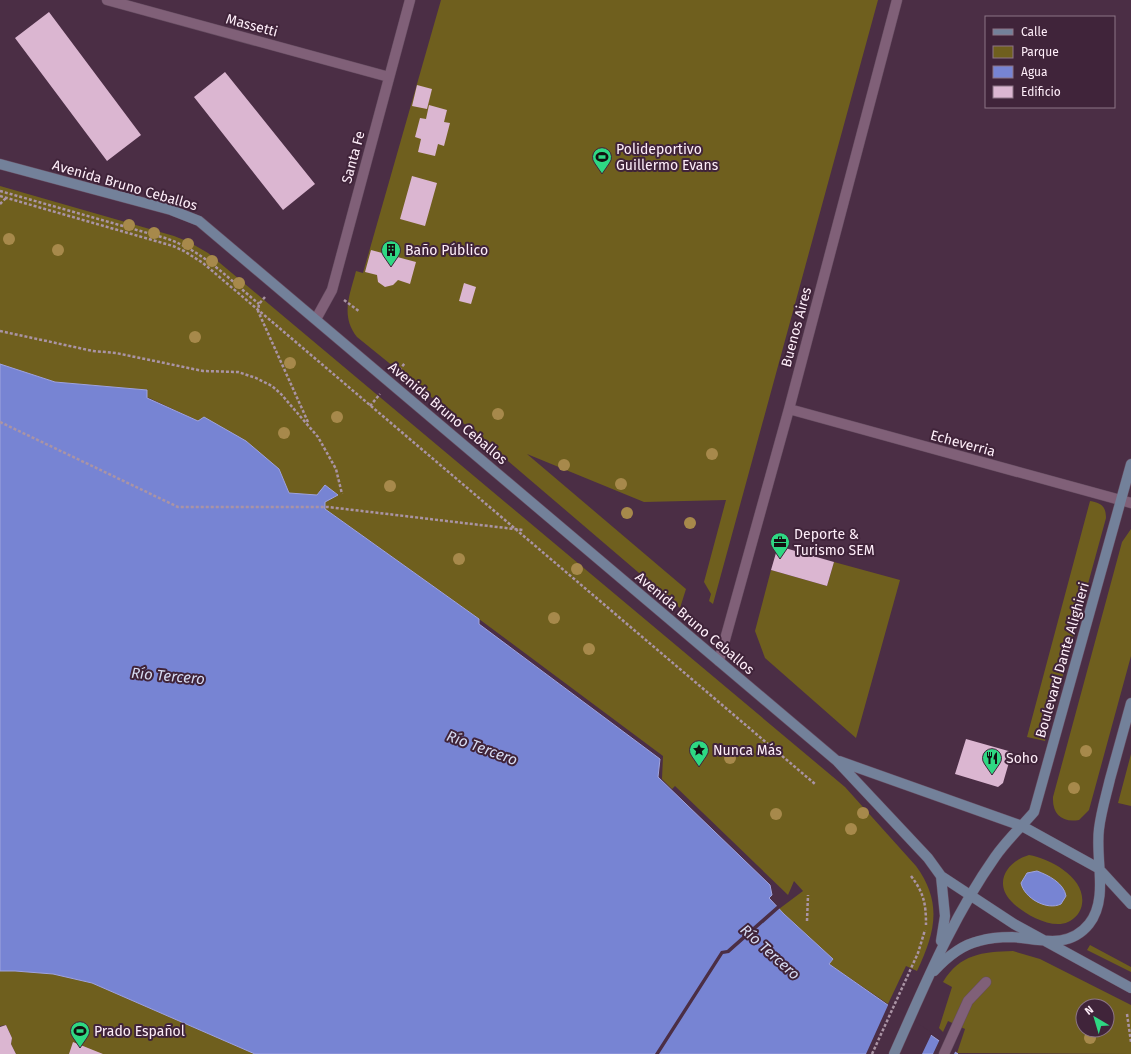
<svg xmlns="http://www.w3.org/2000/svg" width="1131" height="1054" font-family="'Fira Sans',sans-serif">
<rect width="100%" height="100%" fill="#4b2e45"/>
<path fill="#6f5f1e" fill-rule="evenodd" d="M441,0H878L713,604L709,601L711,594L704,582L726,500L644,502L527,454L686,589L680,608L473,431L357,337C340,315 350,295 356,271L363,273Z
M0,186L174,236L189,242L208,253L845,787L916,866C943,903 935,933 917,971L906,966L888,1004L829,964L833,959L779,909L803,891L794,881L788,895L675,786L672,789L662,779L663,756L479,619L325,509V502L338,495L325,485L317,495L289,493L279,469L198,421L147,397V390L55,382L0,364Z
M1090,501C1101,503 1106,506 1106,518L1045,741L1027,737Z
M1131,529V656L1089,810L1079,820C1062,823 1052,814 1053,797L1122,542Z
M834,562L900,580L856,738L765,658L755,631L771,570L827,586Z
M1131,754V806L1118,803Z
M1029,855C1051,859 1086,878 1082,904C1081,912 1075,919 1068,922C1051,930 1022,913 1011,901C993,882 1008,861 1029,855Z
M1090,945L1131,967V972L1087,950Z
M1013,951L1040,959L1131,1005V1054L957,1053L965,1029L948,1021L943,1032L939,1028L952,987L943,982C960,954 982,952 1013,951ZM1083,1006H1107V1030H1083Z
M0,971H15L53,974L92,983L255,1054H16L11,1044L12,1038L6,1025L0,1026Z"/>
<path fill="#7784d3" stroke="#a0a4de" d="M0,364L55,382L147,390V398L198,421L204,417L246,441L279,469L289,493L317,495L325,485L338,495L325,502V509L479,619V624L660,759L658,777L770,885L772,895L769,898L784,914L833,959L829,964L958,1054H255L92,983L53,974L15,971H0Z
M1037,871C1048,875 1064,883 1066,896L1061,904C1047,911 1024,898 1021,883L1027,873Z"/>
<path fill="#4b2e45" d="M778,905L780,908L729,953L723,954L659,1054H655L721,951L727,950Z
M889,1003L932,1033L922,1054H866Z
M940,1039L956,1050L954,1054H933Z"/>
<path fill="#dbb6d1" d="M49,12L141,135L107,161L15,38Z
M225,72L315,184L283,210L194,97Z
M417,85L432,89L427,109L412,106Z
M429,105L447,110L444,122L450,123L444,146L438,144L435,156L418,152L421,139L415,137L420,118L426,119Z
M412,176L437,183L425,226L400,219Z
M371,250L416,262L410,284L398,280L393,285L385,287L378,282L377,275L365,272Z
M464,283L476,287L471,304L459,301Z
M778,546L834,562L827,586L771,570Z
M966,739L1012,752L1003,783L998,787L955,774Z
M6,1025L12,1038L11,1044L16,1054H0V1027Z
M73,1042L103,1054H69Z"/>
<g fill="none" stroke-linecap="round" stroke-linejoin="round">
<defs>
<path id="pedestrian" d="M944,1054L968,1001L986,982"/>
<path id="minor" d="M107,0L389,77
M316,319L332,290L410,0
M789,409L1131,503
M719,661L789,409L897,0"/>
<path id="secondary" d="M0,164L171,210L199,221L837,761L928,858L941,876L1014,924L1131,988
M839,761L1022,826L1098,868L1131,904
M941,941L945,916L941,876
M934,971C946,958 961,945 979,941C989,938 1002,937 1012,937C1039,939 1068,950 1089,924C1109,899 1095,859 1099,829C1101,812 1106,796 1110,779C1117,754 1124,728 1131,703
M894,1054C924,987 952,918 995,857C1006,841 1021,827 1034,812L1131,464"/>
</defs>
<use href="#pedestrian" stroke="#664d61" stroke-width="11"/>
<use href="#minor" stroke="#664d61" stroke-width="11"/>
<use href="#secondary" stroke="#664d61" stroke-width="11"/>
<path stroke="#aa94a5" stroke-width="2.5" stroke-dasharray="3 2" stroke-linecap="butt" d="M0,191L165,238C202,250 229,279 259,304
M0,196L173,246L184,251L203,263L815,784
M0,204L7,197
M265,297L259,304L258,311L308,422
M344,300L360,312
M0,331L93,351L116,353L203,371L238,372L256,378L272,386L281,394L318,437L336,469L342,494
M399,370L405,363
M370,406L380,394
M0,422L178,507H328L523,530
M911,876C924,893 926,904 926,925
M807,921L808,895
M1127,1014L1131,1042
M872,1054L918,953L925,930"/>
<use href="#pedestrian" stroke="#806078" stroke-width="10"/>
<use href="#minor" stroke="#806078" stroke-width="10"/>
<use href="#secondary" stroke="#73819a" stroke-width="10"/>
</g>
<g fill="#a7894b">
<circle cx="129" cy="225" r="6"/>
<circle cx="154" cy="233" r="6"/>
<circle cx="9" cy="239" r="6"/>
<circle cx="188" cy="244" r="6"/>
<circle cx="58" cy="250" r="6"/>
<circle cx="212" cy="261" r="6"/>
<circle cx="239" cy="283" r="6"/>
<circle cx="195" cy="337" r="6"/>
<circle cx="290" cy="363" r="6"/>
<circle cx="498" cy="414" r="6"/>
<circle cx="337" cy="417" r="6"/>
<circle cx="284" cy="433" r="6"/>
<circle cx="712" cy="454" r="6"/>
<circle cx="564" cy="465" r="6"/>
<circle cx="621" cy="484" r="6"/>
<circle cx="390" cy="486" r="6"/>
<circle cx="627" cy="513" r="6"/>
<circle cx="690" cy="523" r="6"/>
<circle cx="459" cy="559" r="6"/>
<circle cx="577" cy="569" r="6"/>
<circle cx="554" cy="618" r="6"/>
<circle cx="589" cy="649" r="6"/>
<circle cx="1086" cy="751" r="6"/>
<circle cx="730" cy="758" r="6"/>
<circle cx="1074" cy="788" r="6"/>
<circle cx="863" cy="813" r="6"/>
<circle cx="776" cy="814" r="6"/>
<circle cx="851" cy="829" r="6"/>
<circle cx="1090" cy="1038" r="6"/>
</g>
<defs>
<symbol id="stadium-pin" viewBox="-11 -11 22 30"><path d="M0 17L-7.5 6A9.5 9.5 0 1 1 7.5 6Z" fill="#2ed883" stroke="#40243a"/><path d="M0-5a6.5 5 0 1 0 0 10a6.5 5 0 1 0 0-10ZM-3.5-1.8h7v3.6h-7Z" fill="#111"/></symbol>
<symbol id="building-pin" viewBox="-11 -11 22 30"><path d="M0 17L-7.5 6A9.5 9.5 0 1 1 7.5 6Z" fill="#2ed883" stroke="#40243a"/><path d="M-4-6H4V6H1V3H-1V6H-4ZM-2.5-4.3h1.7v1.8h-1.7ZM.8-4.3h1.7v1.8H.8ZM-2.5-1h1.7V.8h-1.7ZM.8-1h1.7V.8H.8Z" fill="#111"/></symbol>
<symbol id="office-pin" viewBox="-11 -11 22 30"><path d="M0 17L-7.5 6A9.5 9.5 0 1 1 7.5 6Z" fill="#2ed883" stroke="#40243a"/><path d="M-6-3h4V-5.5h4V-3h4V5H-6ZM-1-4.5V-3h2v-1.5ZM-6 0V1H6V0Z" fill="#111"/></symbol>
<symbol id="sight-pin" viewBox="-11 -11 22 30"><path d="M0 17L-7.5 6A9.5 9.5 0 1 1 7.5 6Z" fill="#2ed883" stroke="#40243a"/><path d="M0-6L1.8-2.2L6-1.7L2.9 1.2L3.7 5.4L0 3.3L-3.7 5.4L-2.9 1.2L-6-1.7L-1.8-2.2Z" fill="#111"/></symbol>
<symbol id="restaurant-pin" viewBox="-11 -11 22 30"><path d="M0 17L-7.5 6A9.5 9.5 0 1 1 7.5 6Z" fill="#2ed883" stroke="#40243a"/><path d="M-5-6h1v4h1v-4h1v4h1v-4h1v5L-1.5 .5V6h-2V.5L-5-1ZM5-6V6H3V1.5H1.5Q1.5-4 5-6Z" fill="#111"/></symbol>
</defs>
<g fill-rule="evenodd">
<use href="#stadium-pin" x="591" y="146" width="22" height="30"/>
<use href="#building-pin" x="380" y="239" width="22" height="30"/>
<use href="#office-pin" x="769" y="531" width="22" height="30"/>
<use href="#sight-pin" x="688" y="739" width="22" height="30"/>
<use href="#restaurant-pin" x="981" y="747" width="22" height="30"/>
<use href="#stadium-pin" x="69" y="1020" width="22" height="30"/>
</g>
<g text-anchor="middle" stroke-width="4" stroke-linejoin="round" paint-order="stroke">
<g font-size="14" fill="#feeef9" stroke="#40243a">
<text transform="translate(252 25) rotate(15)" y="5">Massetti</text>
<text transform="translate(353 157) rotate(-75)" y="5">Santa Fe</text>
<text transform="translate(125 185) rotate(16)" y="5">Avenida Bruno Ceballos</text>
<text transform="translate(796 327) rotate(-75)" y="5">Buenos Aires</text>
<text transform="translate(448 413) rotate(40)" y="5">Avenida Bruno Ceballos</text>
<text transform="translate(963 443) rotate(15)" y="5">Echeverria</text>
<text transform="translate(695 623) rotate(40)" y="5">Avenida Bruno Ceballos</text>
<text transform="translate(1062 660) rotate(-74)" y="5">Boulevard Dante Alighieri</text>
</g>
<g font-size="14" fill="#feeef9" stroke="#40243a" text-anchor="start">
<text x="616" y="154">Polideportivo<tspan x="616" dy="16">Guillermo Evans</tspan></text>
<text x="405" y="255">Baño Público</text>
<text x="794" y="539">Deporte &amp;<tspan x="794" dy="16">Turismo SEM</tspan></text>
<text x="713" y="755">Nunca Más</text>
<text x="1006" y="763">Soho</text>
<text x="94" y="1036">Prado Español</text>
</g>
<g font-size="15" font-style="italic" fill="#d6dbf1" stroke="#40243a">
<text transform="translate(168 676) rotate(5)" y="5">Río Tercero</text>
<text transform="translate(482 748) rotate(20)" y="5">Río Tercero</text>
<text transform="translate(770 952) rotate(42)" y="5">Río Tercero</text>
</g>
</g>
<rect x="985" y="16" width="130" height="92" fill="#40243a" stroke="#8c7586"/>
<rect x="993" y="29" width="20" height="6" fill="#73819a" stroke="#8c7586"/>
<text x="1021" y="36" font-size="12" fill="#feeef9">Calle</text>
<rect x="993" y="46" width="20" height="12" fill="#6f5f1e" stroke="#8c7586"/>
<text x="1021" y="56" font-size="12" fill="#feeef9">Parque</text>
<rect x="993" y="66" width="20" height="12" fill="#7784d3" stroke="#8c7586"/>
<text x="1021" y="76" font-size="12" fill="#feeef9">Agua</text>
<rect x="993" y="86" width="20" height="12" fill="#dbb6d1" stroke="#8c7586"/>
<text x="1021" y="96" font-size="12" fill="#feeef9">Edificio</text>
<g transform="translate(1095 1018) rotate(322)"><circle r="19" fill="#40243a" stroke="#8c7586"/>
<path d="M0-3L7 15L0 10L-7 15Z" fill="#2ed883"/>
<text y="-6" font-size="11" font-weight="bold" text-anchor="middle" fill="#feeef9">N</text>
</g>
</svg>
